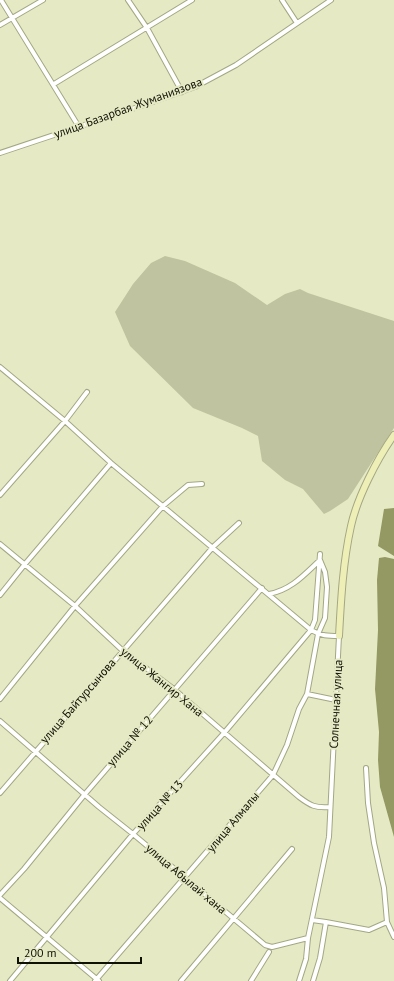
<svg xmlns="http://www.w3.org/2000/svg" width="394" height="981" font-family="'PT Sans',sans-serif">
<rect width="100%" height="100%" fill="#e6eac4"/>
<path fill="#c0c39f" d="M165,256L185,261L235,283L267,305L285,294L300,289L308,293L394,321V428L348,499L330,511L324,514L303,489L285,480L262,461L258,436L242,428L193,408L130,346L115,312L133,284L151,263Z"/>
<path fill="#949863" d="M394,508V556L378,546L384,509Z
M385,557L394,559V837L380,787L378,760L379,732L375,689L378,630L377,580L379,558Z"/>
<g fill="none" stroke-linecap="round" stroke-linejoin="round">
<defs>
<path id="street" d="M1,0L79,127
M128,0L147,28L182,92
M282,0L297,23
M0,25L43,0
M54,84L192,0
M0,153L147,104L195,87L236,65L331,0
M0,367L65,421L111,463L311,630C321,636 328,636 339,636L329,837L308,938L306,959L299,981
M0,495L65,421L87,392
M0,544L75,606L122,650L175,690L299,797C311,806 315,808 330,807
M0,595L25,564L111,463
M307,694L336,700
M0,699L75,606L163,506L188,485L202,484
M0,721L99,807L133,834L265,945L272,947L308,938
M366,768L368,803L374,843L384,888L387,922
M0,793L213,547L239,523
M0,895L24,869L85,794L262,588
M0,898L99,981
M312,920L326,922
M10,981L133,834L224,733L311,630L315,620L320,554
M95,981L273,775L287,745L299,709L307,694L318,634L325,618L327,587L325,572L320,560C304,575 291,590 269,594
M181,981L292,849
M251,981L269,952
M313,981L320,958L326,922L369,930L387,922L394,937"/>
<path id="secondary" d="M339,636C341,599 343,562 351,526C357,498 377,459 394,435"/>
</defs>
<use href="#street" stroke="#a4a783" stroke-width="6"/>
<use href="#secondary" stroke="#a4a783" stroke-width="8"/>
<use href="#street" stroke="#fff" stroke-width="4"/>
<use href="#secondary" stroke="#edefb7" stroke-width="6"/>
</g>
<g text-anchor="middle" stroke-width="4" stroke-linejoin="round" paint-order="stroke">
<g font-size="12" fill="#101105" stroke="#e6eac4">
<text transform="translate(128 108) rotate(-20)" y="4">улица Базарбая Жуманиязова</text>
<text transform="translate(162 682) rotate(39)" y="4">улица Жангир Хана</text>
<text transform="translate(78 701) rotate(-49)" y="4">улица Байтурсынова</text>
<text transform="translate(336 704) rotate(-87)" y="4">Солнечная улица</text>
<text transform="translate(130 741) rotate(-49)" y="4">улица № 12</text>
<text transform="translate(160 805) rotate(-48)" y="4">улица № 13</text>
<text transform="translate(233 822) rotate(-50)" y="4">улица Алмалы</text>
<text transform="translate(186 879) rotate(40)" y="4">улица Абылай хана</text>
</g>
</g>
<path d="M18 957v6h123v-6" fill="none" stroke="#101105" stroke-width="2"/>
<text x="24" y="957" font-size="12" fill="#101105" stroke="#e6eac4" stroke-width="3" paint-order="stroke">200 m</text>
</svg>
